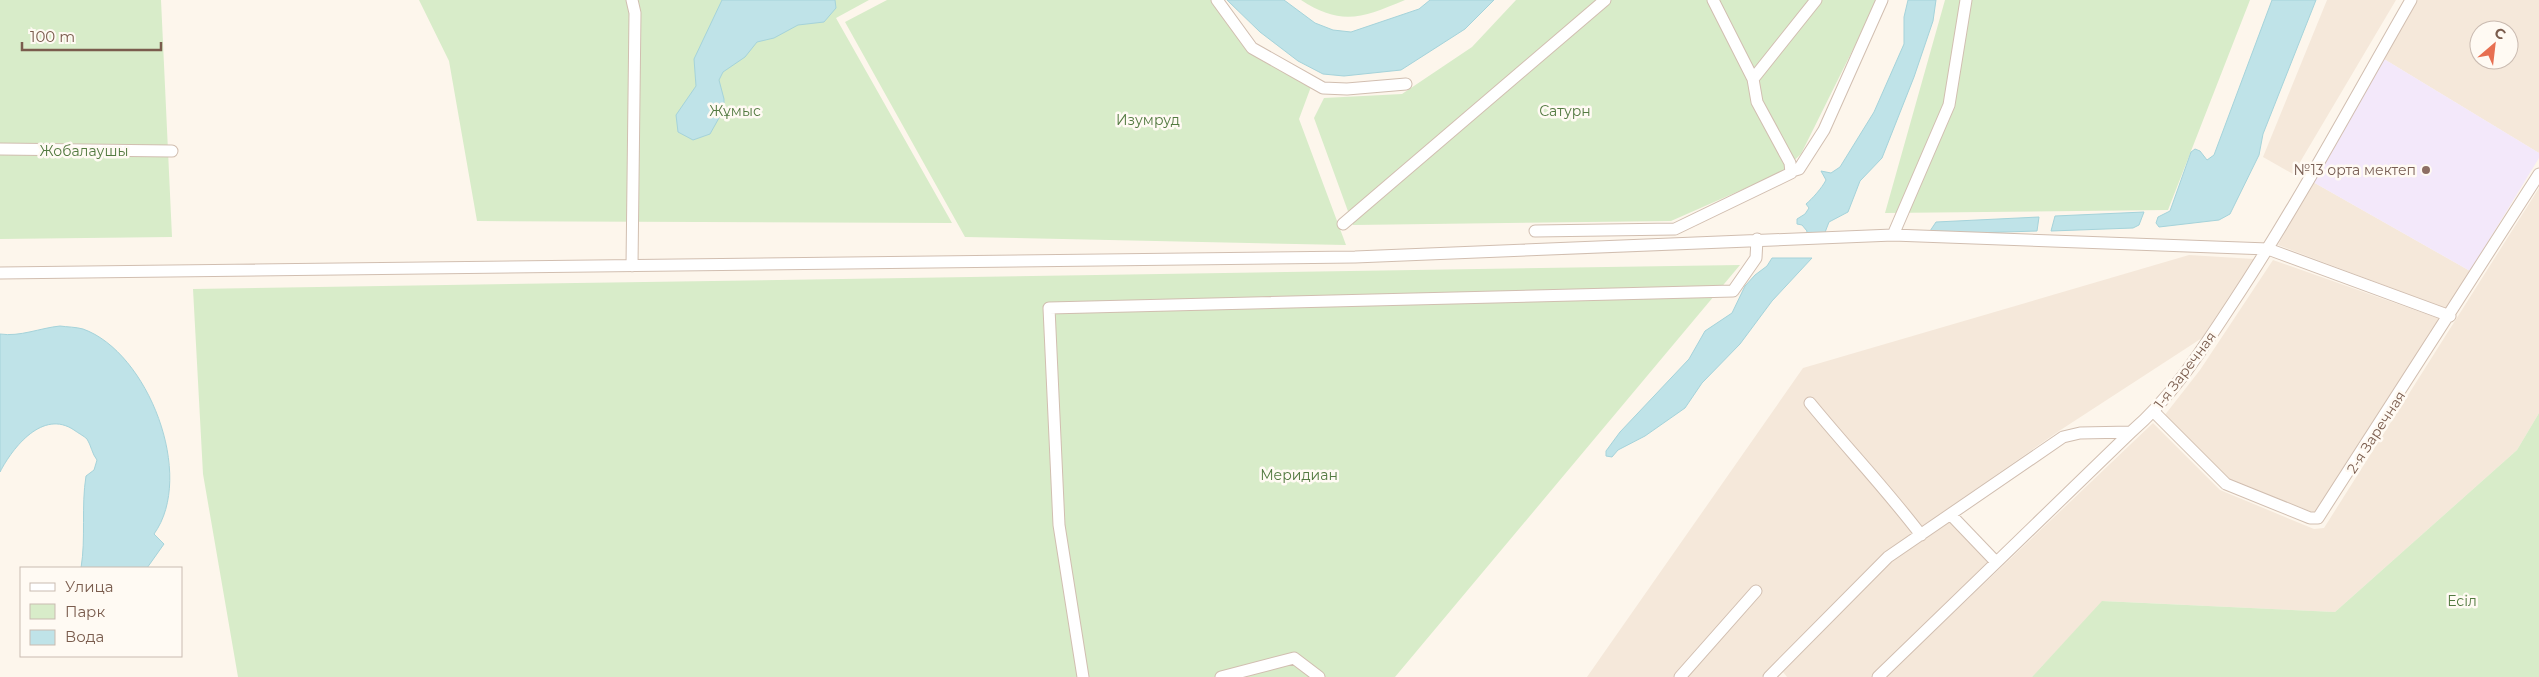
<svg xmlns="http://www.w3.org/2000/svg" width="2539" height="677" font-family="Montserrat,sans-serif">
<rect width="100%" height="100%" fill="#fdf6ec"/>
<path fill="#f5e8da" fill-rule="evenodd" d="M2327,0H2396L2293,174L2263,157Z
M2418,0H2539V153L2384,59ZM2479,30H2509V60H2479Z
M2313,182L2470,271L2447,309L2278,245Z
M2539,188V413L2517,450L2335,612L2103,601L2032,677H1886L2153,423L2220,490L2314,529L2324,528Z
M2189,255L2254,259L2202,338L2059,431L1884,553L1762,677H1587L1803,368Z
M2273,260L2440,319L2315,513L2230,480L2164,416L2200,370Z
M1951,521L1989,561L1872,677H1787L1783,672L1892,561Z"/>
<path fill="#f3e8fa" d="M2384,59L2539,153V158L2470,271L2313,182Z"/>
<path fill="#d8ecc9" d="M0,0H161L172,237L0,239Z
M419,0H869L836,18L952,223L477,221L449,61Z
M887,0H1212L1250,51L1312,84L1299,119L1346,245L965,237L845,22Z
M1301,0H1405C1364,17 1342,27 1301,0Z
M1516,0H1875L1874,7L1801,154L1782,172L1671,221L1353,225L1314,118L1324,98L1402,94L1472,47Z
M1945,0H2250L2168,210L1885,213Z
M1740,265L1395,677H238L203,474L193,289Z
M2539,413V677H2032L2102,601L2335,612L2517,450Z"/>
<path fill="#bfe3e8" stroke="#a5d3da" d="M722,0H835L836,8L824,22L798,25L774,38L757,42L745,57L723,72L719,80L724,99V109L710,134L693,140L678,132L676,115L696,86L694,59Z
M1227,0H1284L1315,23L1333,30L1351,32L1419,9L1430,0H1494L1465,29L1401,70L1344,76L1323,74L1298,61L1260,32Z
M1908,0H1936L1933,21L1914,77L1882,158L1860,181L1848,212L1829,222L1824,235H1806L1807,231L1802,225L1797,224V219L1805,214L1809,208L1806,204C1812,199 1822,188 1826,180L1821,171L1831,173L1840,167L1874,112L1904,44V17Z
M2272,0H2316L2263,134L2259,155L2230,214L2219,220L2159,227L2156,223L2158,217L2170,211L2191,152L2195,149L2200,151L2207,160L2214,155Z
M2144,212L2139,225L2133,228L2051,231L2055,216Z
M2039,217L2037,231L1941,234L1930,231L1936,222Z
M1772,258H1812L1772,301L1740,344L1702,383L1685,408L1645,436L1618,450L1612,457L1606,456V451L1620,432L1689,359L1705,331L1732,313L1745,286L1755,275L1767,266Z
M60,326C67,327 76,327 83,329C148,352 196,476 154,534L164,544L147,568H81C86,538 81,507 86,476L94,470L97,460C92,454 91,445 87,439C84,436 78,433 74,430C43,409 13,447 0,472V334C20,337 40,328 60,326Z"/>
<g fill="none" stroke-linecap="round" stroke-linejoin="round">
<defs>
<path id="minor" d="M632,0L635,13L632,266
M1217,0L1252,48L1323,88L1347,89L1406,84
M1753,79L1816,0
M0,149L172,151
M1792,171L1799,169L1824,130L1882,0
M1343,224L1605,0
M1535,231L1675,229L1791,173L1790,163L1757,102L1753,79L1713,0
M1893,235L1949,105L1966,0
M0,273L1355,257L1893,235L2268,249L2450,316
M1810,403C1846,447 1886,489 1921,535
M2154,412L2226,484L2310,518H2318L2539,174
M1951,515L1996,562
M1083,677L1059,525L1049,308L1733,291L1756,258L1757,239
M1221,677L1294,658L1319,677
M1680,677L1756,591
M1769,677L1888,557L2063,437L2080,433L2131,432
M1878,677L2131,432C2174,395 2203,348 2234,301C2298,204 2353,101 2411,0"/>
</defs>
<use href="#minor" stroke="#d1beb0" stroke-width="13"/>
<use href="#minor" stroke="#fff" stroke-width="11"/>
</g>
<circle fill="#8d6e63" stroke="#fffaf3" stroke-width="2" cx="2426" cy="170" r="5"/>
<g text-anchor="middle" stroke-width="5" stroke-linejoin="round" paint-order="stroke">
<g font-size="14" fill="#537a41" stroke="#fffaf3">
<text x="735" y="116">Жұмыс</text>
<text x="1565" y="116">Сатурн</text>
<text x="1148" y="125">Изумруд</text>
<text x="84" y="156">Жобалаушы</text>
<text x="1299" y="480">Меридиан</text>
<text x="2462" y="606">Есіл</text>
</g>
<g font-size="14" fill="#785e54" stroke="#fffaf3" text-anchor="end">
<text x="2416" y="175">№13 орта мектеп</text>
</g>
<g font-size="14" fill="#7a5c4d" stroke="#fffaf3">
<text transform="translate(2185 370) rotate(-53)" y="5">1-я Заречная</text>
<text transform="translate(2376 432) rotate(-57)" y="5">2-я Заречная</text>
</g>
</g>
<rect x="20" y="567" width="162" height="90" fill="#fffaf3" stroke="#cabbb1"/>
<rect x="30" y="583" width="25" height="8" fill="#ffffff" stroke="#cabbb1"/>
<text x="65" y="592" font-size="15" fill="#7a5c4d">Улица</text>
<rect x="30" y="604" width="25" height="15" fill="#d8ecc9" stroke="#cabbb1"/>
<text x="65" y="617" font-size="15" fill="#7a5c4d">Парк</text>
<rect x="30" y="630" width="25" height="15" fill="#bfe3e8" stroke="#cabbb1"/>
<text x="65" y="642" font-size="15" fill="#7a5c4d">Вода</text>
<g transform="translate(2494 45) rotate(28)"><circle r="24" fill="#fffaf3" stroke="#cabbb1"/>
<path d="M0-4L9 19L0 12L-9 19Z" fill="#e76f51"/>
<text y="-8" font-size="14" font-weight="bold" text-anchor="middle" fill="#7a5c4d">С</text>
</g>
<path d="M22 42v8h139v-8" fill="none" stroke="#7a5c4d" stroke-width="2.5"/>
<text x="30" y="42" font-size="15" fill="#7a5c4d" stroke="#fffaf3" stroke-width="4" paint-order="stroke">100 m</text>
</svg>
